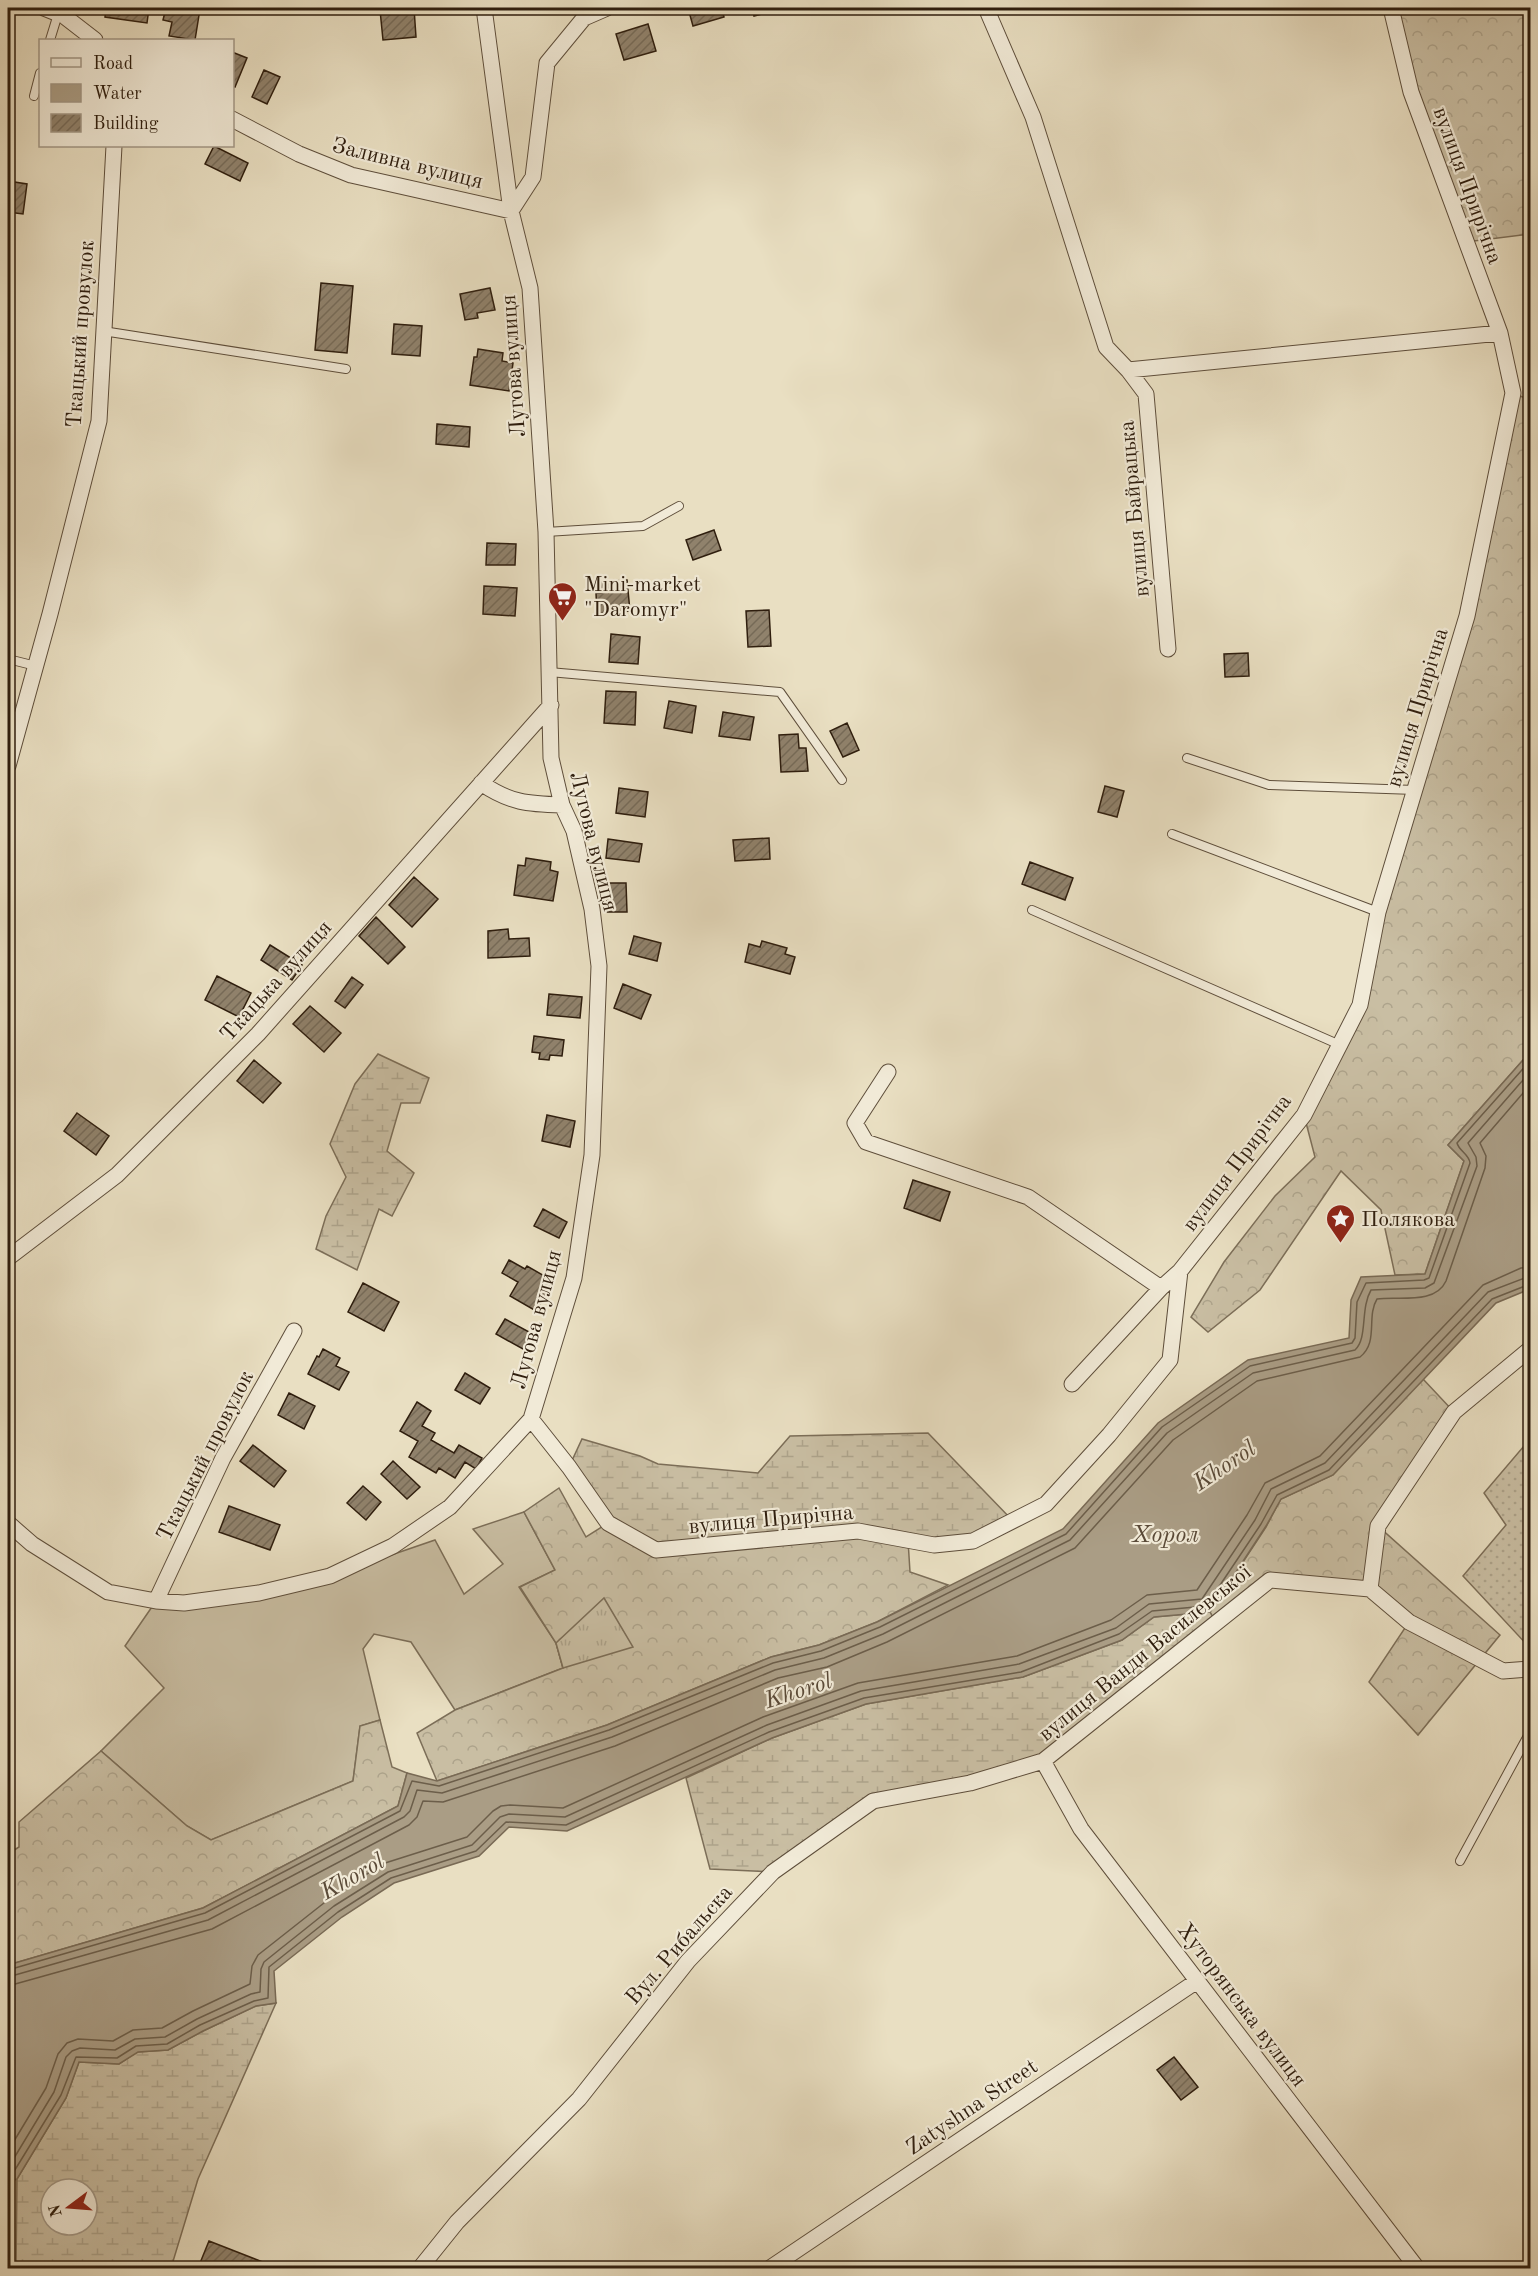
<svg xmlns="http://www.w3.org/2000/svg" width="1538" height="2276" font-family="'Old Standard TT',serif">
<defs>
<pattern id="forest-crowns" width="20" height="18" patternUnits="userSpaceOnUse" patternTransform="scale(1.5)"><rect width="20" height="18" fill="#c9bea3"/><path d="M2 6a3 3 0 1 1 6 0M12 15a3 3 0 1 1 6 0" fill="none" stroke="#ada38b"/></pattern>
<pattern id="wetland-marsh" width="20" height="14" patternUnits="userSpaceOnUse" patternTransform="scale(1.5)"><rect width="20" height="14" fill="#c9bea3"/><path d="M1 5h8M5 5V1M11 12h8M15 12V8" fill="none" stroke="#ada38b"/></pattern>
<pattern id="park-tufts" width="24" height="20" patternUnits="userSpaceOnUse" patternTransform="scale(1.5)"><rect width="24" height="20" fill="#c9bea3"/><path d="M3 7l-1-3M5 7V3M7 7l1-3M15 17l-1-3M17 17v-4M19 17l1-3" fill="none" stroke="#ada38b"/></pattern>
<pattern id="garden-dots" width="8" height="8" patternUnits="userSpaceOnUse" patternTransform="scale(1.5)"><rect width="8" height="8" fill="#c9bea3"/><path d="M2 2h.1M6 6h.1" fill="none" stroke="#ada38b" stroke-width="1.8" stroke-linecap="round"/></pattern>
<pattern id="building-hatch" width="6" height="6" patternUnits="userSpaceOnUse" patternTransform="scale(1.5)"><rect width="6" height="6" fill="#90826c"/><path d="M-1 1l2-2M0 6l6-6M5 7l2-2" fill="none" stroke="#766a57"/></pattern>
</defs>
<rect width="100%" height="100%" fill="#e9dfc2"/>
<filter id="stains"><feTurbulence type="fractalNoise" baseFrequency=".00333" numOctaves="4"/><feColorMatrix values="0 0 0 0 .2 0 0 0 0 .09 0 0 0 0 .02 0 0 0 .5 -.17"/></filter>
<radialGradient id="worn" r=".72"><stop offset=".6" stop-color="#630" stop-opacity="0"/><stop offset="1" stop-color="#630" stop-opacity=".3"/></radialGradient>
<path fill="#c9bea3" stroke="#7c6e58" stroke-width="1.5" d="M524,1512L555,1570L519,1587L556,1643L563,1668L455,1710L411,1642L374,1634L363,1649L380,1720L360,1726L353,1781L211,1840L187,1826L101,1751L164,1688L125,1646L156,1601L330,1576L435,1540L464,1594L503,1564L473,1529Z
M17,2179V2266L16,2268H8V2182Z"/>
<path fill="url(#forest-crowns)" stroke="#7c6e58" stroke-width="1.5" d="M1391,8H1530V234L1466,242Z
M1513,393L1530,400V1052L1448,1145L1464,1161L1425,1274L1395,1275L1381,1210L1341,1171L1260,1290L1208,1332L1191,1317L1224,1262L1275,1196L1315,1157L1304,1115L1360,1005L1467,616Z
M1423,1379L1454,1412L1378,1526L1500,1635L1418,1735L1369,1682L1409,1622L1370,1589L1270,1580L1216,1623L1210,1612L1266,1527L1281,1499L1333,1475Z
M559,1488L586,1537L608,1523L858,1531L908,1540L910,1572L948,1585L877,1622L819,1645L771,1657L607,1725L437,1781L417,1733L455,1710L563,1668L556,1643L520,1587L555,1570L524,1512Z
M380,1720L392,1767L407,1773L398,1806L203,1908L8,1965V1854L19,1847V1822L101,1751L187,1826L211,1840L353,1781L360,1726Z"/>
<path fill="url(#wetland-marsh)" stroke="#7c6e58" stroke-width="1.5" fill-rule="evenodd" d="M378,1054L429,1078L420,1103H401L387,1151L414,1173L392,1216L379,1209L357,1270L316,1249L326,1216L346,1177L330,1144L355,1084Z
M928,1433L1013,1521L973,1541L934,1545L858,1531L656,1550L608,1523L569,1467L582,1439L640,1456L658,1464L758,1473L790,1436Z
M1210,1612L1216,1623L1041,1758L873,1801L773,1872L710,1869L686,1778L772,1738L866,1704L1023,1677L1122,1640L1154,1617Z
M276,2003L198,2179L171,2268H16L17,2179L66,2098L79,2062L119,2064L137,2052L168,2050L203,2031L256,2006ZM51,2189H87V2225H51Z"/>
<path fill="url(#park-tufts)" stroke="#7c6e58" stroke-width="1.5" d="M604,1598L633,1647L563,1668L556,1643Z"/>
<path fill="url(#garden-dots)" stroke="#7c6e58" stroke-width="1.5" d="M1530,1439V1645L1529,1647L1463,1576L1506,1525L1484,1493Z"/>
<path fill="#aa9d85" stroke="#796a55" stroke-width="1.5" d="M1530,1052V1289L1496,1303L1333,1475L1281,1499L1266,1526L1210,1612L1154,1617L1122,1640L1023,1677L866,1704L772,1738L567,1831L509,1827L479,1856L394,1883L342,1917L274,1971L276,2003L256,2006L203,2031L168,2050L138,2052L119,2064L79,2062L66,2098L17,2179L8,2182V1965L203,1908L398,1806L407,1773L437,1781L607,1725L771,1657L819,1645L877,1622L1063,1529L1158,1423L1248,1360L1349,1338L1351,1300L1361,1277L1425,1274L1464,1161L1448,1145Z"/>
<g fill="none" stroke-linecap="round" stroke-linejoin="round">
<path stroke="#6c5e4a" stroke-width="1.5" d="M8,1970L205,1913L400,1811L412,1781L439,1786L609,1730L773,1663L821,1651L880,1627L1066,1534L1162,1427L1250,1366L1352,1343L1355,1338L1357,1302L1366,1283L1424,1280L1429,1278L1470,1163C1469,1154 1459,1151 1457,1143L1530,1061
M8,1977L208,1920L404,1817L410,1811L417,1790L442,1793L612,1737L775,1670L824,1658L883,1634L1070,1540L1167,1433L1253,1373L1355,1350C1368,1338 1360,1309 1371,1290L1425,1288L1434,1283L1477,1166L1476,1157L1468,1143L1530,1072
M8,1986L212,1929L409,1825L417,1817L423,1801L443,1802L615,1746L778,1678L827,1667L887,1642L1075,1548L1173,1440L1257,1381L1360,1357C1379,1342 1366,1317 1377,1299C1399,1296 1435,1305 1446,1281L1485,1168L1486,1156L1480,1143L1530,1085
M8,2151L46,2088L58,2054L67,2043L78,2039L113,2041L133,2030L162,2028L193,2011L250,1984L252,1966L258,1955L329,1899L382,1864L467,1837L493,1811L501,1806L510,1805L563,1808L763,1717L858,1683L1017,1656L1111,1620L1147,1595L1197,1590L1247,1515L1265,1483L1320,1456L1483,1285L1521,1268L1530,1267
M8,2168L54,2092L66,2057L72,2051L80,2048L115,2050L135,2039L165,2037L197,2019L251,1994L260,1992L261,1969L264,1962L334,1906L388,1872L472,1845L500,1817L509,1814L565,1817L767,1725L861,1691L1019,1664L1116,1628L1149,1604L1202,1599L1255,1520L1271,1489L1325,1463L1488,1292L1530,1276
M8,2176L13,2173L61,2095L76,2057L117,2058L136,2046L167,2044L200,2025L254,2001L268,1998L269,1967L338,1912L391,1878L476,1851L506,1822L566,1825L769,1732L864,1698L1021,1672L1119,1634L1152,1611L1206,1606L1261,1524L1277,1495L1329,1470L1492,1299L1530,1284"/>
</g>
<path fill="url(#building-hatch)" stroke="#2f1e0e" stroke-width="1.5" d="M106,8H149L147,23L105,17Z
M166,8L200,9L195,40L169,36L172,22L163,20Z
M414,8L416,37L383,40L380,10Z
M688,8H722L724,17L693,26Z
M752,8H785L754,16Z
M648,24L656,51L624,60L616,34Z
M232,52L247,58L235,87L232,86Z
M264,70L280,77L267,104L252,97Z
M214,146L248,163L240,181L205,164Z
M8,181L27,184L23,214L8,212Z
M321,283L353,286L347,353L315,350Z
M490,288L495,310L477,313L478,318L465,320L460,294Z
M394,324L422,326L420,356L392,354Z
M478,349L503,353L502,361L513,363L509,391L470,385L474,357H477Z
M437,424L470,427L469,447L436,444Z
M714,530L721,550L693,560L686,540Z
M487,543L516,544L515,565H486Z
M627,580L630,611L597,614L596,593H601L600,582Z
M484,586L517,588L515,616L483,614Z
M769,610L771,646L748,647L746,611Z
M611,634L640,637L638,664L609,662Z
M1248,653L1249,676L1225,677L1224,654Z
M606,691L636,692L635,725L604,723Z
M669,701L696,706L692,733L664,728Z
M723,712L754,717L750,740L719,736Z
M847,723L859,750L843,757L830,731Z
M798,734L799,748H806L808,771L781,772L779,735Z
M1105,786L1124,791L1117,817L1098,812Z
M619,788L648,792L645,817L616,813Z
M769,838L770,859L735,861L733,840Z
M608,839L642,844L639,862L606,858Z
M526,858L551,862L550,870L558,872L553,901L514,895L518,865L525,866Z
M1030,862L1073,878L1065,900L1022,884Z
M414,877L438,899L412,927L389,905Z
M607,883H626L627,912H607Z
M376,917L405,947L388,964L359,936Z
M508,929L509,939L529,938L530,956L488,958V931Z
M634,936L661,943L657,961L629,954Z
M762,941L787,948L785,954L795,957L790,974L745,962L749,944L760,947Z
M270,945L302,965L292,980L261,960Z
M217,976L251,993L239,1017L205,1000Z
M352,977L363,985L345,1008L335,1001Z
M623,984L651,995L641,1019L614,1008Z
M549,994L582,997L580,1018L547,1015Z
M310,1006L341,1033L324,1052L293,1024Z
M534,1036L564,1040L562,1056L550,1055L549,1060L539,1059L540,1053L532,1052Z
M254,1060L281,1083L263,1103L237,1081Z
M77,1113L109,1136L96,1155L64,1131Z
M547,1115L575,1121L570,1147L542,1141Z
M913,1180L950,1192L940,1221L904,1208Z
M543,1209L567,1222L559,1238L534,1226Z
M509,1260L525,1269L527,1266L553,1281L536,1311L510,1296L518,1282L502,1273Z
M363,1283L399,1302L384,1331L348,1312Z
M505,1319L531,1333L523,1349L496,1334Z
M323,1349L340,1358L336,1366L349,1372L339,1390L308,1374L317,1356L319,1357Z
M465,1373L490,1388L480,1404L455,1390Z
M289,1393L315,1406L304,1429L278,1415Z
M417,1402L431,1411L422,1426L435,1433L431,1440L454,1453L459,1445L482,1458L476,1469L465,1462L455,1478L439,1468L436,1473L409,1457L418,1441L400,1431Z
M253,1445L286,1471L274,1487L240,1461Z
M393,1461L420,1487L407,1499L381,1474Z
M363,1486L381,1502L366,1520L347,1503Z
M229,1506L280,1525L270,1550L219,1532Z
M1174,2057L1198,2087L1181,2100L1157,2070Z
M209,2241L278,2268H198Z"/>
<g fill="none" stroke-linecap="round" stroke-linejoin="round">
<defs>
<path id="lane" d="M50,40L58,14
M34,96L40,73
M103,331L346,369
M546,532L643,526L679,506
M8,659L36,666
M549,672L780,692L842,780
M1187,758L1269,785L1415,790
M1172,834L1378,912
M1032,910L1340,1045
M1460,1861L1530,1732"/>
<path id="street" d="M44,8L64,16L95,40
M986,8L1033,117L1106,347L1128,370L1500,333
M232,119L299,154L351,175L511,211L533,177L547,63L584,18L607,8
M1128,370L1146,394L1168,649
M8,766L50,614L99,421L114,146
M481,783C510,803 528,804 562,805
M888,1072L855,1123L866,1142L1028,1197L1161,1288L1180,1271
M8,1258L117,1175L258,1034L551,705
M1072,1384L1161,1288
M531,1419L569,1467L608,1523L656,1550L858,1531L934,1545L973,1541L1046,1504L1109,1435L1170,1360L1180,1271L1304,1115L1360,1005L1378,912L1467,616L1513,393L1500,333L1411,92L1391,8
M8,1523L32,1544L108,1592L156,1601L184,1603L259,1593L330,1576L393,1546L450,1507L531,1419L574,1278L592,1155L599,966L592,909L574,831L562,805L551,758L546,532L530,288L511,211L484,8
M1370,1589L1409,1622L1503,1671L1530,1669
M156,1601L223,1458L294,1331
M1043,1761L1081,1829L1417,2268
M420,2268L457,2222L579,2099L688,1961L773,1872L873,1801L970,1783L1043,1761L1270,1580L1370,1589L1378,1526L1454,1412L1530,1349
M770,2268L1197,1981"/>
</defs>
<use href="#lane" stroke="#5e4e3b" stroke-width="10"/>
<use href="#street" stroke="#5e4e3b" stroke-width="17"/>
<use href="#lane" stroke="#f1ead7" stroke-width="8"/>
<use href="#street" stroke="#f1ead7" stroke-width="15"/>
</g>
<defs>
<symbol id="supermarket-pin" viewBox="-11 -11 22 30"><path d="M0 17L-7.5 6A9.5 9.5 0 1 1 7.5 6Z" fill="#8f2418" stroke="#f1ead7"/><path d="M-6-5.5h2.5l.6 2H6L4.5 2H-2.5L-4.4-4H-6ZM-1.5 3.2a1.3 1.3 0 1 0 .1 0ZM3 3.2a1.3 1.3 0 1 0 .1 0Z" fill="#fff"/></symbol>
<symbol id="sight-pin" viewBox="-11 -11 22 30"><path d="M0 17L-7.5 6A9.5 9.5 0 1 1 7.5 6Z" fill="#8f2418" stroke="#f1ead7"/><path d="M0-6L1.8-2.2L6-1.7L2.9 1.2L3.7 5.4L0 3.3L-3.7 5.4L-2.9 1.2L-6-1.7L-1.8-2.2Z" fill="#fff"/></symbol>
</defs>
<g fill-rule="evenodd">
<use href="#supermarket-pin" x="546" y="580" width="33" height="45"/>
<use href="#sight-pin" x="1324" y="1202" width="33" height="45"/>
</g>
<g text-anchor="middle" stroke-width="4.5" stroke-linejoin="round" paint-order="stroke">
<g font-size="22" fill="#2f1e0e" stroke="#f1ead7">
<text transform="translate(408 162) rotate(14)" y="8">Заливна вулиця</text>
<text transform="translate(1469 185) rotate(70)" y="8">вулиця Прирічна</text>
<text transform="translate(79 334) rotate(-86)" y="8">Ткацький провулок</text>
<text transform="translate(512 366) rotate(-94)" y="8">Лугова вулиця</text>
<text transform="translate(1133 509) rotate(-95)" y="8">вулиця Байрацька</text>
<text transform="translate(1416 707) rotate(-73)" y="8">вулиця Прирічна</text>
<text transform="translate(595 841) rotate(76)" y="8">Лугова вулиця</text>
<text transform="translate(275 980) rotate(-48)" y="8">Ткацька вулиця</text>
<text transform="translate(1236 1162) rotate(-53)" y="8">вулиця Прирічна</text>
<text transform="translate(535 1319) rotate(-75)" y="8">Лугова вулиця</text>
<text transform="translate(204 1455) rotate(-63)" y="8">Ткацький провулок</text>
<text transform="translate(771 1518) rotate(-5)" y="8">вулиця Прирічна</text>
<text transform="translate(1144 1652) rotate(-39)" y="8">вулиця Ванди Василевської</text>
<text transform="translate(678 1944) rotate(-49)" y="8">Вул. Рибальска</text>
<text transform="translate(1243 2004) rotate(53)" y="8">Хуторянська вулиця</text>
<text transform="translate(971 2106) rotate(-34)" y="8">Zatyshna Street</text>
</g>
<g font-size="22" fill="#2f1e0e" stroke="#f1ead7" text-anchor="start">
<text x="584" y="591">Mini-market<tspan x="584" dy="25">"Daromyr"</tspan></text>
<text x="1361" y="1226">Полякова</text>
</g>
<g font-size="24" font-style="italic" fill="#5a4a38" stroke="#f1ead7">
<text transform="translate(1224 1465) rotate(-34)" y="8">Khorol</text>
<text x="1165" y="1542">Хорол</text>
<text transform="translate(798 1690) rotate(-18)" y="8">Khorol</text>
<text transform="translate(352 1876) rotate(-30)" y="8">Khorol</text>
</g>
</g>
<rect width="1538" height="2276" fill="none" stroke="#e9dfc2" stroke-width="30"/>
<rect x="9" y="9" width="1520" height="2258" fill="none" stroke="#2f1e0e" stroke-width="3"/>
<rect x="15" y="15" width="1508" height="2246" fill="none" stroke="#2f1e0e" stroke-width="1.5"/>
<rect x="39" y="39" width="195" height="108" fill="#f1ead7" stroke="#a39887" stroke-width="1.5"/>
<rect x="51" y="58" width="30" height="9" fill="#f1ead7" stroke="#a39887" stroke-width="1.5"/>
<text x="93" y="69" font-size="18" fill="#2f1e0e">Road</text>
<rect x="51" y="84" width="30" height="18" fill="#aa9d85" stroke="#a39887" stroke-width="1.5"/>
<text x="93" y="99" font-size="18" fill="#2f1e0e">Water</text>
<rect x="51" y="114" width="30" height="18" fill="url(#building-hatch)" stroke="#a39887" stroke-width="1.5"/>
<text x="93" y="129" font-size="18" fill="#2f1e0e">Building</text>
<g transform="translate(69 2207) rotate(254)"><circle r="28" fill="#f1ead7" stroke="#a39887" stroke-width="1.5"/>
<path d="M0-4.5L10 22L0 15L-10 22Z" fill="#8f2418"/>
<text y="-9" font-size="16" font-weight="bold" text-anchor="middle" fill="#2f1e0e">N</text>
</g>
<rect width="100%" height="100%" filter="url(#stains)"/>
<rect width="100%" height="100%" fill="url(#worn)"/>
</svg>
